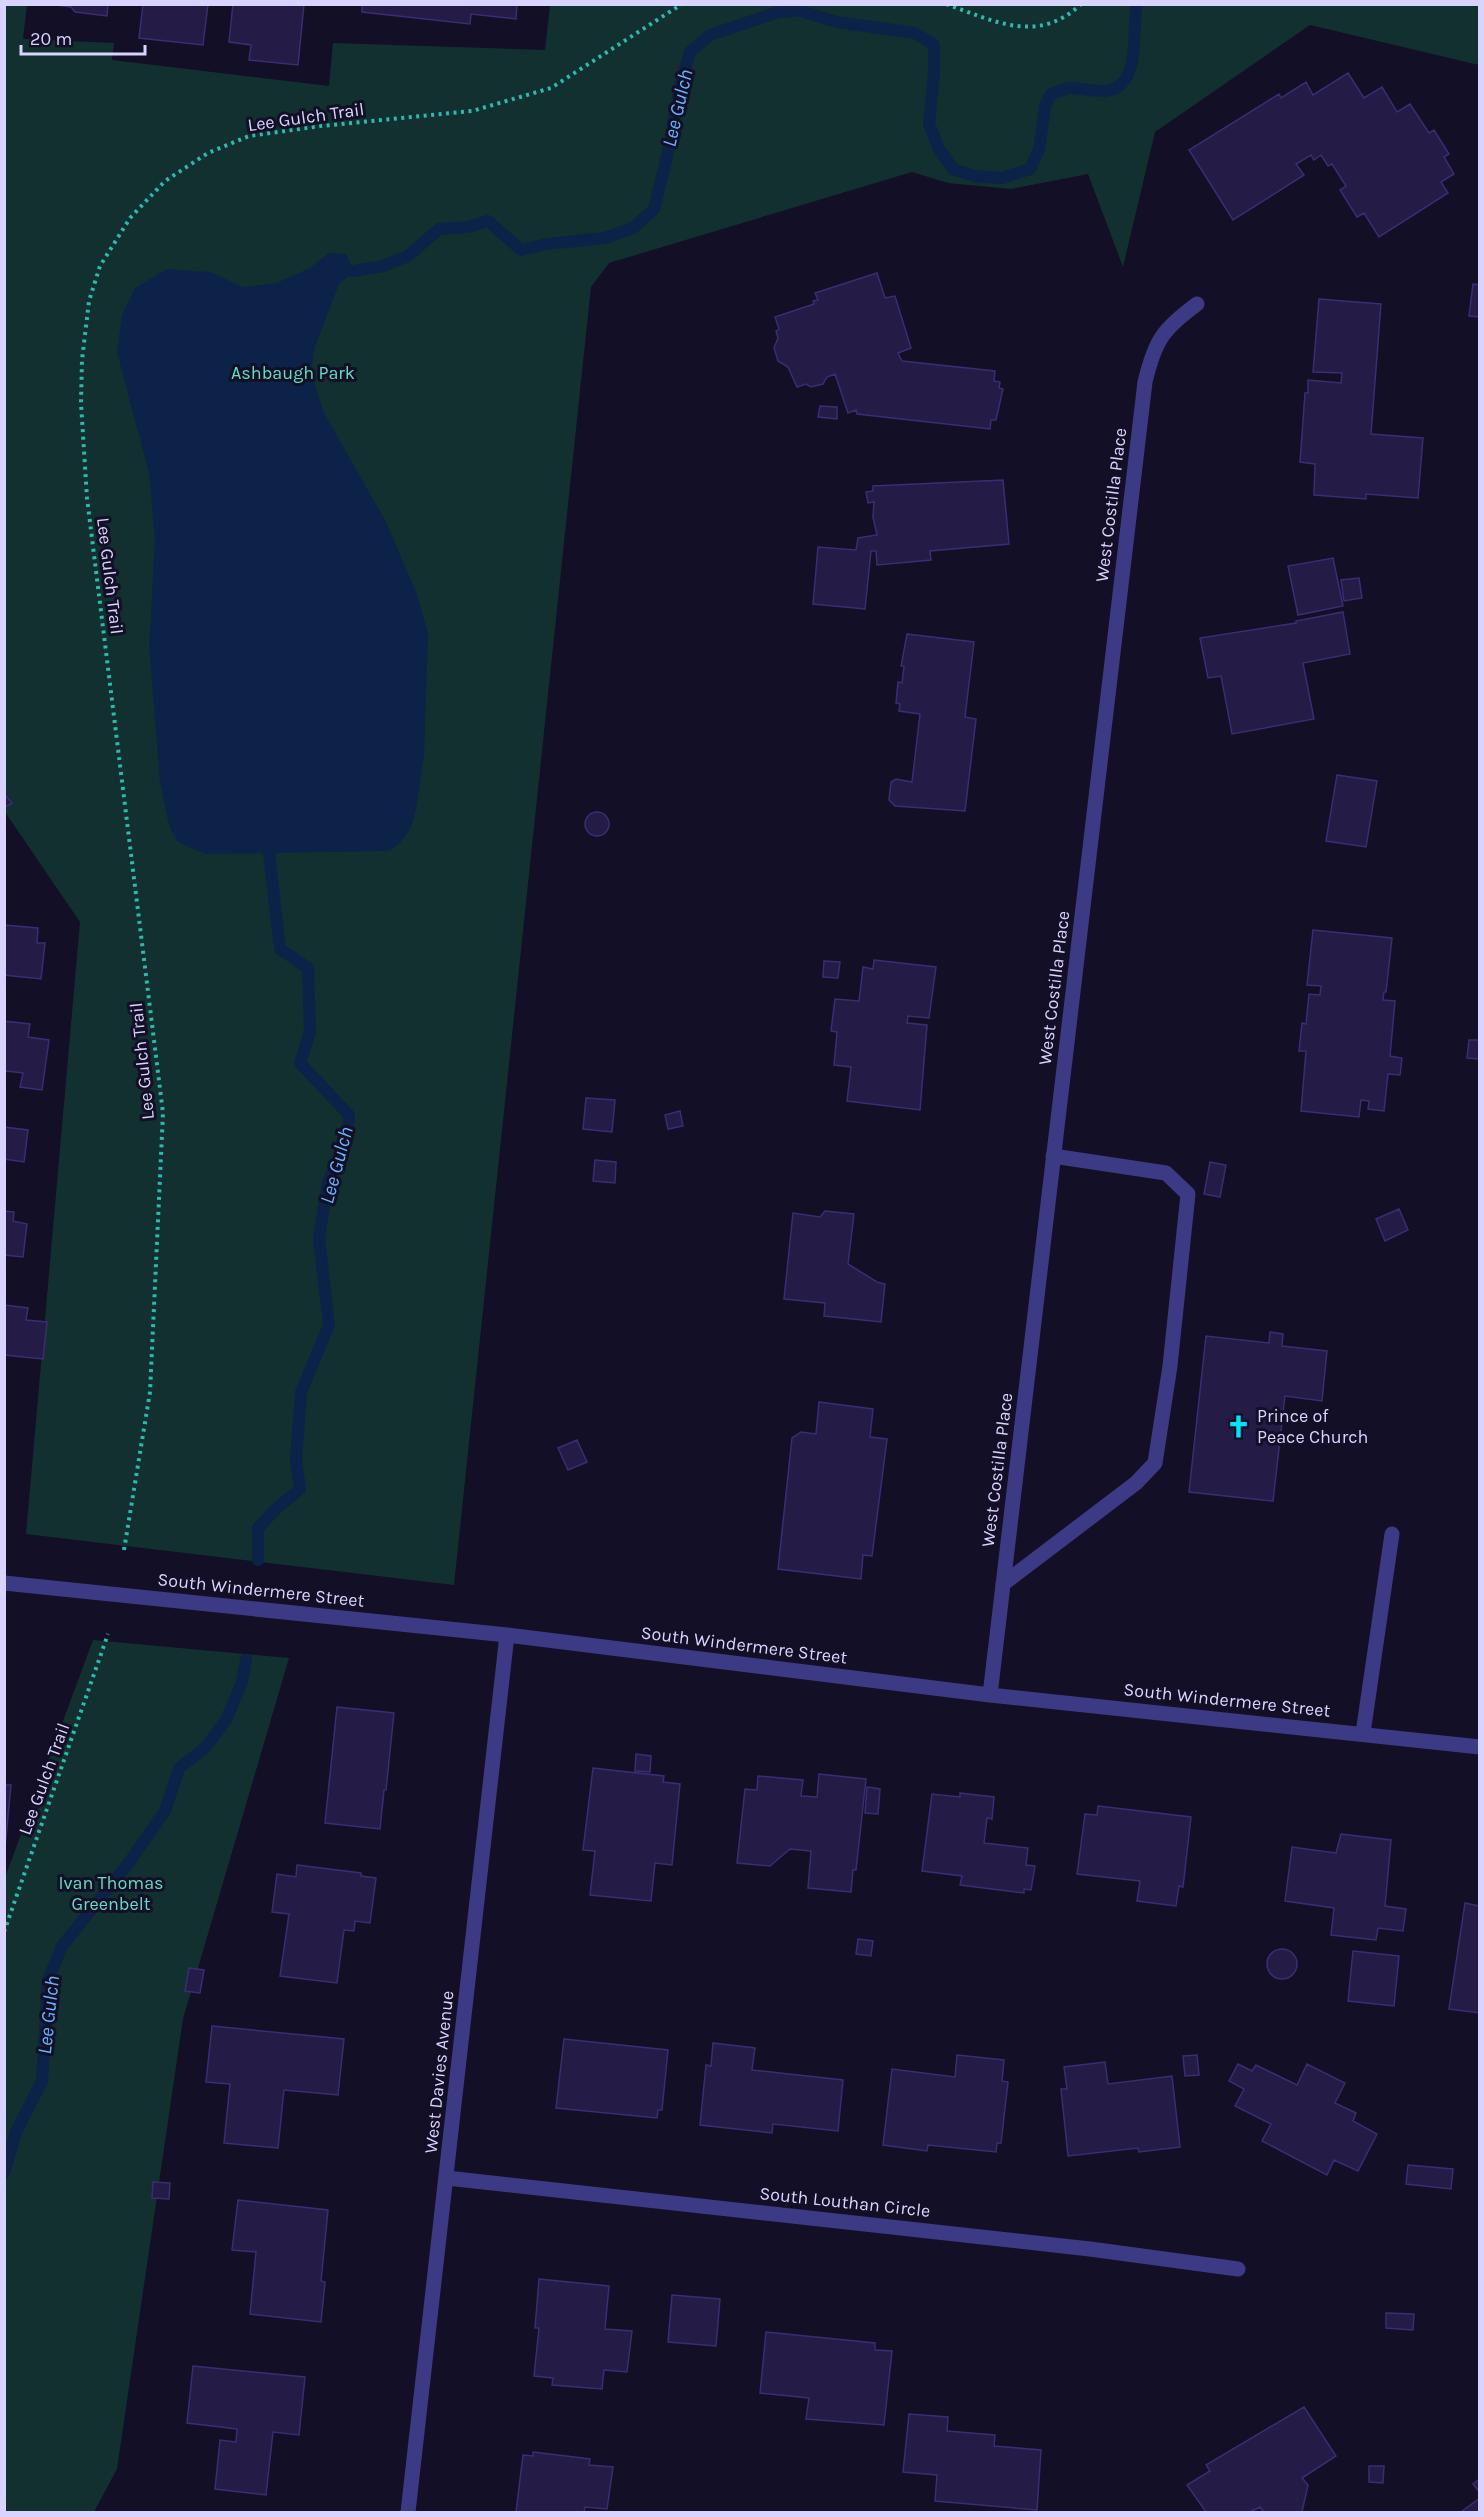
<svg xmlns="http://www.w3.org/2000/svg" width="1484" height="2517" font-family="Karla,sans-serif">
<rect width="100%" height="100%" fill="#130f26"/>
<path fill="#12302f" d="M4,5H27L23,39L114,43L112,60L329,86L333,43L545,50L550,5H1479V65L1310,25L1155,132L1123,267L1088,174L1011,189L948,183L912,172L609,263L591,287L454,1585L26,1534L80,922L5,812Z
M93,1640L289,1658L183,2019L117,2469L94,2512H5L4,1880Z"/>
<path fill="#0c2248" d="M329,253L346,254L354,271L339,284L315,346L311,371L323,411L386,522L416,592L428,633L424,756L416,809L411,828L399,844L389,851L205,854L178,842L169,826L160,782L149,647L155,541L149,473L117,352L122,315L135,288L167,269L210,272L243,287L277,283L310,268Z"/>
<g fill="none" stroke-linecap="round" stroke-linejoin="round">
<path stroke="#0c2248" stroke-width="12" d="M354,271L383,266L408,256L439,229L468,227L488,221L521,250L547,244L605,238L633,228L654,209L667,157L681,82L690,52L710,35L779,12L800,11L837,22L915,33L934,45V72L929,124L939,149L953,169L975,176L1002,178L1030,169L1039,149L1045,106L1051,94C1057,92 1064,89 1069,88C1081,87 1095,93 1107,91C1143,84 1131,29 1137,4
M258,1560V1528L276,1509L300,1489L296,1461L301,1392L329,1325L319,1238L328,1182L347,1142L349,1115L300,1063L310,1032L308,968L280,949L269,853
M4,2173L16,2132L42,2081L48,1980L62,1946L128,1864L165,1811L179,1768L205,1748L226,1720L242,1682L246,1660"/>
</g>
<path fill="#241b47" stroke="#3b2d73" stroke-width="1.5" d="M49,4H108L107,16L75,12L71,7Z
M143,4H208L203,45L139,38Z
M233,4H304L298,65L249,60L251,45L229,42Z
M362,4H517L516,19L471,14L470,24L362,12Z
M1348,73L1364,98L1382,87L1397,112L1410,104L1429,133L1434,130L1449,154L1444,157L1454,174L1441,182L1448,193L1379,237L1364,213L1357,217L1340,190L1346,186L1332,164L1328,166L1321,155L1314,160L1311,155L1296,164L1304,175L1233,220L1189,150L1279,94L1281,98L1306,82L1313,95Z
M877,273L885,298L895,296L911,348L898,353L902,361L995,371L994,381L1000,382L999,388L1003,389L996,420H991L990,429L857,414L856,410L848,413L835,374L827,377L823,384L811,387L806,384L797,387L788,367L778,361L774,348L778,338L776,331L779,329L775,317L814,304L813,301L818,300L815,293Z
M1473,284L1480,285V317L1469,316Z
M1319,299L1381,304L1371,434L1423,438L1418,498L1366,494V499L1314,495L1315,464L1300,462L1305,393H1308V380L1341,383L1342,373L1313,372Z
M820,406L837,407V419L818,417Z
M1003,480L1009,544L930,551L931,560L877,565L876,551H871L865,609L813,604L818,547L856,550L858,538L877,535L873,517L874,502L868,503L866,492L873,491V486Z
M1333,558L1343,606L1298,615L1288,566Z
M1359,578L1362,598L1344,601L1341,580Z
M1343,612L1350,654L1303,663L1314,719L1232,734L1221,676L1208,678L1200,638L1296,623V621Z
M907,634L974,642L965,717L976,719L965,811L895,806L889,800L891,782L896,779L912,782L920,714L899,711L900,704L896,703L898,682L902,683L904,666H901Z
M1337,775L1377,781L1366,847L1326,841Z
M4,794L12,803L4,808Z
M585 824a12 12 0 1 1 24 0a12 12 0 1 1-24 0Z
M4,925L38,928L37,943H45L41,979L4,975Z
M1313,930L1392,938L1386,992H1384L1383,1000L1395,1001L1390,1056L1402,1058L1400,1075L1388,1074L1384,1111L1368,1109L1369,1101L1361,1100L1359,1117L1301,1111L1306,1051H1299L1302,1023L1306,1024L1309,994L1320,995L1321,986L1307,985Z
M874,960L936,967L929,1018L908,1016L907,1023L927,1025L920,1110L847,1101L851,1067L834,1065L837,1032L831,1031L835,999L859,1001L863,967L873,969Z
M824,961L840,962L838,978L823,977Z
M4,1021L30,1024L28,1037L49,1040L42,1090L20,1087L23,1073L6,1071L4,1077Z
M1469,1040H1480V1059L1467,1058Z
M586,1098L615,1100L612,1132L583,1129Z
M680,1111L683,1126L668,1129L665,1115Z
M4,1127L28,1130L24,1162L4,1159Z
M595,1160L616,1162L615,1183L593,1181Z
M1210,1162L1226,1165L1220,1197L1204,1194Z
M1399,1209L1408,1230L1385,1241L1376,1219Z
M4,1211L14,1212L13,1221L27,1224L23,1257L4,1255Z
M825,1211L854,1214L848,1264L877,1282L885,1284L881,1322L824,1316L825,1303L784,1299L793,1213L820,1217Z
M4,1305L28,1308L26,1320L47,1322L43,1359L4,1355Z
M1270,1332L1283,1334L1282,1346L1327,1351L1322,1401L1285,1396L1273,1501L1189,1492L1206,1336L1269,1343Z
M819,1402L873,1409L870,1437L887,1439L872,1556L863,1555L861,1579L778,1569L792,1438L801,1432L816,1434Z
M577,1440L587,1462L568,1470L558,1448Z
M337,1707L394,1713L386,1790H384L380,1829L325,1823Z
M636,1754L651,1756L650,1772L635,1771Z
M593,1768L664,1776L663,1782L680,1784L672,1865L655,1863L651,1901L590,1895L595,1851L583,1850Z
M819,1774L866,1779L856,1870H853L851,1892L808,1888L811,1851L790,1849L770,1866L737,1863L745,1789L757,1790L758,1776L803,1780L801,1796L817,1797Z
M4,1785H11L5,1848H4Z
M867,1787L880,1789L878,1814L865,1813Z
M960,1793L994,1797L992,1819L987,1818L984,1843L1028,1848L1026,1865L1035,1866L1031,1890L1024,1889V1893L960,1885L962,1876L922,1871L932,1794L960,1797Z
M1098,1806L1191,1817L1183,1887L1179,1886L1176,1906L1137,1901L1140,1881L1077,1874L1085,1814L1097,1815Z
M1341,1834L1391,1840L1385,1906L1406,1909L1403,1931L1378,1928L1376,1940L1331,1935L1334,1908L1285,1901L1292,1847L1336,1853Z
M297,1865L361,1873V1876L376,1878L370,1923L355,1921L354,1931L344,1930L337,1983L280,1976L289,1914L272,1912L277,1874L296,1877Z
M1465,1903L1480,1906V2013L1449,2009Z
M858,1939L873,1941L871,1956L856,1954Z
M1267 1964a15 15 0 1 1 30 0a15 15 0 1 1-30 0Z
M1353,1951L1399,1956L1394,2006L1348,2001Z
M189,1968L204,1970L200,1993L185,1991Z
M212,2026L344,2039L338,2095L284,2090L278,2148L224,2143L230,2084L206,2082Z
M564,2039L668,2050L662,2110H658L657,2118L556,2108Z
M713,2043L755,2048L752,2070L843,2080L838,2131L773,2124L772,2133L700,2125L706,2065L711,2066Z
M957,2055L1004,2060L1002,2081L1008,2082L1001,2143H997L996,2152L928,2145L927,2151L883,2145L892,2069L955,2077Z
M1197,2055L1199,2075L1185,2076L1183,2056Z
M1105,2062L1108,2084L1172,2076L1180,2147L1139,2152L1138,2148L1068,2156L1061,2089H1067L1064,2067Z
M1238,2064L1252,2071L1256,2065L1297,2085L1307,2064L1345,2083L1335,2103L1356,2113L1353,2121L1377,2134L1358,2171L1334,2160L1327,2175L1262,2141L1271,2124L1235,2106L1244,2089L1229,2081Z
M1408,2165L1453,2169L1451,2189L1406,2184Z
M153,2182L170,2183L169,2199L152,2198Z
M238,2200L328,2210L321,2281L325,2282L321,2322L250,2314L256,2252L232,2250Z
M539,2279L609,2286L605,2329L632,2331L627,2372L604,2370L602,2389L552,2385L553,2378L534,2376L539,2328H535Z
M672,2295L720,2299L716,2346L668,2342Z
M1386,2313L1414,2314L1413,2330L1386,2328Z
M766,2332L875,2343V2350L892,2351L884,2425L806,2419L809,2398L760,2393Z
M193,2366L305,2377L299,2435L273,2432L266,2495L215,2489L220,2440L236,2442L237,2429L187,2423Z
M1304,2407L1336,2456L1302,2478L1308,2485L1302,2512H1264L1260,2507L1250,2512H1206L1187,2485L1210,2471L1206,2465Z
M909,2414L948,2417L947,2431L995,2435L994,2446L1041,2450L1037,2510L935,2501L937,2475L903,2472Z
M533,2452L590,2459L589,2465L613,2467L607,2509L585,2507L584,2512H516L523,2455L533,2456Z
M1369,2466H1384L1383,2483L1369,2482Z
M1480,2479V2493L1473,2484Z
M1480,2498V2512H1461Z"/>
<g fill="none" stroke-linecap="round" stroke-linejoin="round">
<path stroke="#2fb8b0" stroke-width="4" stroke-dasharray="3 4.5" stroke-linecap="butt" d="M946,4C994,21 1038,45 1081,4
M124,1550L150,1392L163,1113L87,498L81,403L82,360L89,301L100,266L130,218L165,181L208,153L249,136L321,126L472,111L551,88L682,4
M4,1932L108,1634"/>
<path stroke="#3d3a85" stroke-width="15" d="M1003,1584L1136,1483L1155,1463L1170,1366L1188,1194L1166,1173L1053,1156
M1363,1733L1392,1534"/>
<path stroke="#3d3a85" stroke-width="15" d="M4,1583L507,1635L990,1695L1480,1747
M990,1695L1145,382C1155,340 1163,329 1197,304
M447,2178L1090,2249L1238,2269
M408,2512L507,1635"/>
</g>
<defs>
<symbol id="church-bare" viewBox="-9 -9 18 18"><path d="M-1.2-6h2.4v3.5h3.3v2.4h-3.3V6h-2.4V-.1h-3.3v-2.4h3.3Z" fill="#00e5ff" stroke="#130f26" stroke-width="2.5" paint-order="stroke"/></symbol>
</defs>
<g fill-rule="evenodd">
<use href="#church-bare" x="1222" y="1410" width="33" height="33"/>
</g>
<g text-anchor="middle" stroke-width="6" stroke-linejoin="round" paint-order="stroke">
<g font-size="18" fill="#d9d4ff" stroke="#130f26">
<text transform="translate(306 117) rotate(-8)" y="6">Lee Gulch Trail</text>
<text transform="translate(1111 505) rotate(-83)" y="6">West Costilla Place</text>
<text transform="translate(110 576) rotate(83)" y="6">Lee Gulch Trail</text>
<text transform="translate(1054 988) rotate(-83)" y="6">West Costilla Place</text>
<text transform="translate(142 1061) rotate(-96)" y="6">Lee Gulch Trail</text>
<text transform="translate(997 1470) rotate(-83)" y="6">West Costilla Place</text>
<text transform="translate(261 1590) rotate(6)" y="6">South Windermere Street</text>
<text transform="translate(744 1645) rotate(7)" y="6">South Windermere Street</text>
<text transform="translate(1227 1700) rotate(6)" y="6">South Windermere Street</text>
<text transform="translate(44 1779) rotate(-70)" y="6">Lee Gulch Trail</text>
<text transform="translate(439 2072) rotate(-84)" y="6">West Davies Avenue</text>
<text transform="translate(845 2202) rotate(6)" y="6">South Louthan Circle</text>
</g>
<g font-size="18" fill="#5fe0c0" stroke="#130f26">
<text x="293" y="379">Ashbaugh Park</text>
<text x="111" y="1889">Ivan Thomas<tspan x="111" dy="21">Greenbelt</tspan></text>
</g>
<g font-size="18" fill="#d9d4ff" stroke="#130f26" text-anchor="start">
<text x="1257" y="1422">Prince of<tspan x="1257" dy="21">Peace Church</tspan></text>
</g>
<g font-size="20" font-style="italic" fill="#62b6ff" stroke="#130f26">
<text transform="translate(677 108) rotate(-77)" y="7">Lee Gulch</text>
<text transform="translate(336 1165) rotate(-75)" y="7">Lee Gulch</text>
<text transform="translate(48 2015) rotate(-84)" y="7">Lee Gulch</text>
</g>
</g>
<rect width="1484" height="2517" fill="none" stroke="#d9d4ff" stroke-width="12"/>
<path d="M21 45v9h124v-9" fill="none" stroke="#d9d4ff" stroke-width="3"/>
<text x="30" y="45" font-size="18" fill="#d9d4ff" stroke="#130f26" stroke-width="4.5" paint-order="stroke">20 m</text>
</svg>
